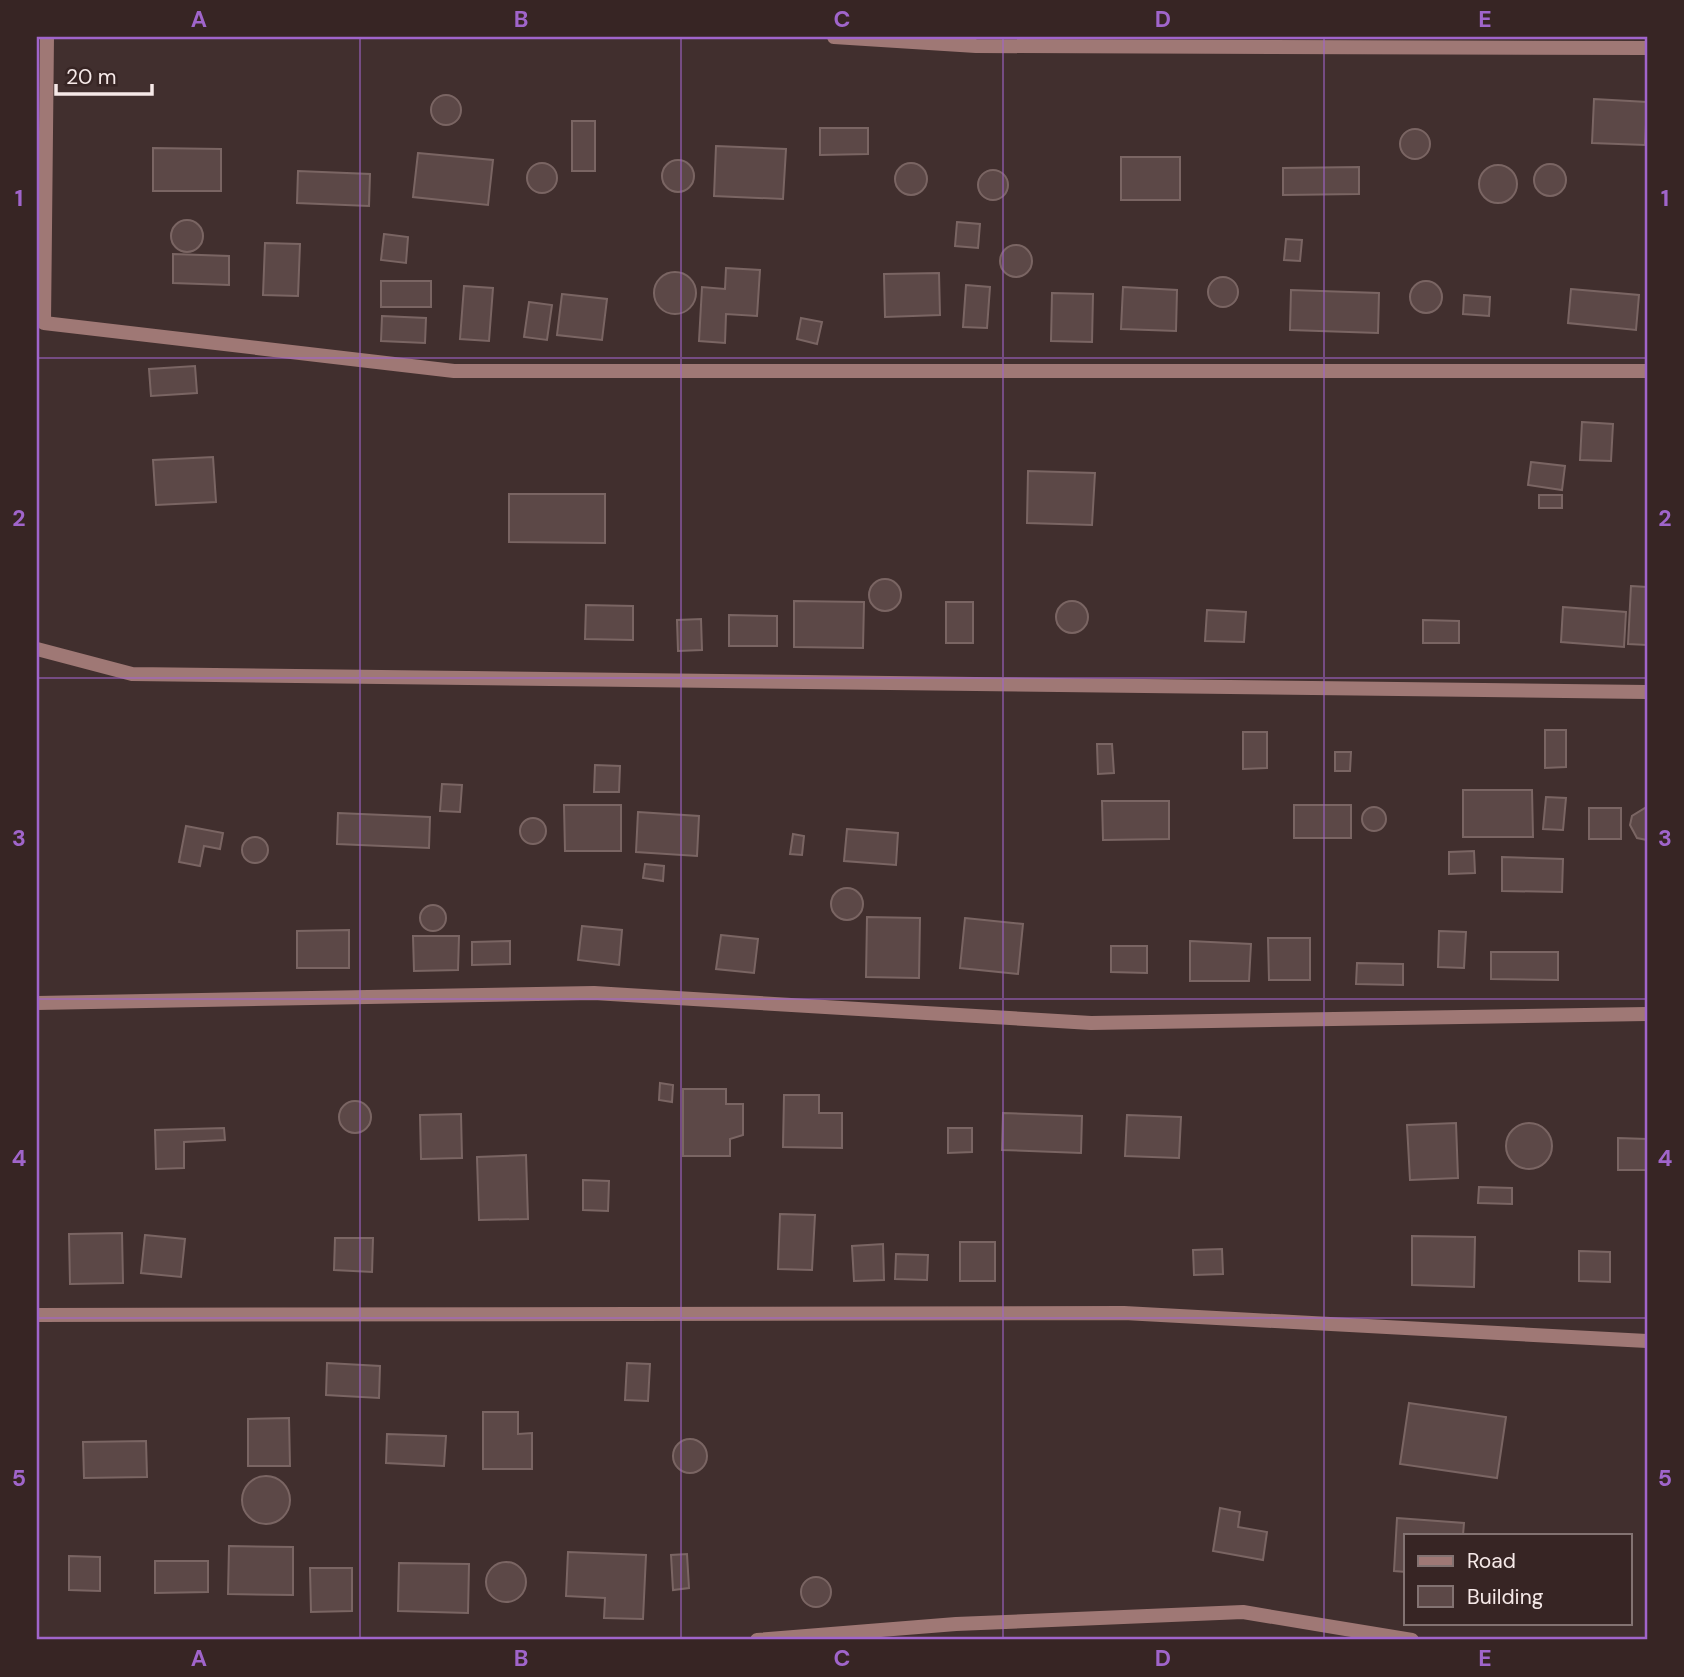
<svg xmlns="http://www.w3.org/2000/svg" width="1684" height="1677" font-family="'DM Sans',sans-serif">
<rect width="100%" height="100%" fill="#412f2e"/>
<path fill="#5c4847" stroke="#7a6563" stroke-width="2" d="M431 110a15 15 0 1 1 30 0a15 15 0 1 1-30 0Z
M1594,99L1647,102L1645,145L1592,143Z
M572,121H595V171H572Z
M820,128H868V154L820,155Z
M1400 144a15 15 0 1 1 30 0a15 15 0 1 1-30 0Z
M716,146L786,149L783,199L714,196Z
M153,148L221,149V191H153Z
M418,153L493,160L488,205L413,197Z
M1121,157H1180V200H1121Z
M662 176a16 16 0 1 1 32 0a16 16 0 1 1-32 0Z
M527 178a15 15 0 1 1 30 0a15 15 0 1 1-30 0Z
M895 179a16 16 0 1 1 32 0a16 16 0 1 1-32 0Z
M1534 180a16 16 0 1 1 32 0a16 16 0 1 1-32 0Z
M1479 184a19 19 0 1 1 38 0a19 19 0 1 1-38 0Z
M1359,167V194L1283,195V168Z
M978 185a15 15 0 1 1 30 0a15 15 0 1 1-30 0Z
M298,171L370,174L369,206L297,203Z
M171 236a16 16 0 1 1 32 0a16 16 0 1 1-32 0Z
M957,222L980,224L978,248L955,246Z
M384,234L408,237L406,263L381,260Z
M1286,239L1302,240L1300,261L1284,260Z
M265,243L300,244L298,296L263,295Z
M1000 261a16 16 0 1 1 32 0a16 16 0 1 1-32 0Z
M173,254L229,256V285L173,283Z
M726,268L760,270L757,316L726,314L725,343L699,341L702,287L725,289Z
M654 293a21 21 0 1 1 42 0a21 21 0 1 1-42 0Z
M939,273L940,315L885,317L884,274Z
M1208 292a15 15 0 1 1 30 0a15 15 0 1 1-30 0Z
M381,281H431V307H381Z
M1410 297a16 16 0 1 1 32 0a16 16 0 1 1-32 0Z
M966,285L990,287L987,328L963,327Z
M464,286L493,288L489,341L460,339Z
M1123,287L1177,290L1176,331L1121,329Z
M1571,289L1639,295L1636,330L1568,323Z
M1291,290L1379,293L1378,333L1290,330Z
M1052,293L1093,294L1092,342L1051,341Z
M562,294L607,299L602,340L557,335Z
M1464,295L1490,297L1489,316L1463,314Z
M529,302L552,305L547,340L524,337Z
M382,316L426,318L425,343L381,341Z
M801,318L822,322L817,344L797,339Z
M195,366L197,393L151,396L149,369Z
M1582,422L1613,424L1611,461L1580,460Z
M213,457L216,502L156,505L153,460Z
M1531,462L1565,466L1562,490L1528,485Z
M1028,471L1095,473L1092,525L1027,523Z
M509,494H605V543L509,542Z
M1539,495H1562V508H1539Z
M869 595a16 16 0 1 1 32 0a16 16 0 1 1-32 0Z
M1631,586L1647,587V645L1628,644Z
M794,601L864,602L863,648L794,647Z
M1056 617a16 16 0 1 1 32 0a16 16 0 1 1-32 0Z
M946,602H973V643H946Z
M586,605L633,606V640L585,639Z
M1563,607L1626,612L1624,647L1561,642Z
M1207,610L1246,612L1244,642L1205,641Z
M729,615L777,616V646H729Z
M701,619L702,650L678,651L677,620Z
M1423,620L1459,621V643H1423Z
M1545,730H1566V767L1545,768Z
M1243,732H1267V768L1243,769Z
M1097,744H1112L1114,773L1098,774Z
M1335,752H1351L1350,771H1335Z
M595,765L620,766L619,792H594Z
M442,784L462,785L460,812L440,811Z
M1463,790H1532L1533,837H1463Z
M1546,797L1566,798L1563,830L1543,829Z
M1102,801H1169V839L1103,840Z
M564,805H621V851H565Z
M1294,805H1351V838H1294Z
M1362 819a12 12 0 1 1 24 0a12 12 0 1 1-24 0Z
M1589,808H1621V839H1589Z
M1645,808L1647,809V840L1637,838L1630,825L1632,816Z
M638,812L699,816L697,856L636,852Z
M338,813L430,817L429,848L337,844Z
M520 831a13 13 0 1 1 26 0a13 13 0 1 1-26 0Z
M186,826L223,833L220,849L204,846L200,866L179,862Z
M847,829L898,833L896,865L844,861Z
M793,834L804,836L802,855L790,854Z
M242 850a13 13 0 1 1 26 0a13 13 0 1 1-26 0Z
M1474,851L1475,873L1449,874V852Z
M1502,857L1563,859L1562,892L1502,891Z
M645,864L664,866L663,881L643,878Z
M831 904a16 16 0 1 1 32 0a16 16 0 1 1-32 0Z
M420 918a13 13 0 1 1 26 0a13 13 0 1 1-26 0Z
M867,917L920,918L919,978L866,977Z
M965,918L1023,924L1018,974L960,968Z
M582,926L622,930L619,965L578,960Z
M349,930V968H297V931Z
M1439,931L1466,932L1464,968L1438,967Z
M721,935L758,939L754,973L716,969Z
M413,936H459L458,970L414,971Z
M1268,938H1310V980H1269Z
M510,941V964L472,965V942Z
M1190,941L1251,944L1249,981H1190Z
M1111,946H1147V973L1111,972Z
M1491,952H1558V980L1491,979Z
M1357,963L1403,964V985L1356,984Z
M660,1083L673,1085L672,1102L659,1100Z
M683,1089H726V1104H743V1135L730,1139V1156H683Z
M784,1095H819V1113H842V1148L783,1147Z
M339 1117a16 16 0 1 1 32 0a16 16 0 1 1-32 0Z
M1003,1113L1082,1116L1081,1153L1002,1150Z
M461,1114L462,1158L421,1159L420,1115Z
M1127,1115L1181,1117L1179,1158L1125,1156Z
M1456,1123L1458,1178L1410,1180L1407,1125Z
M1506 1146a23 23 0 1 1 46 0a23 23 0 1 1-46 0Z
M224,1128L225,1140L184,1142V1168L156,1169L155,1130Z
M948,1128H972V1152L948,1153Z
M1618,1138L1647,1139V1170H1618Z
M526,1155L528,1219L479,1220L477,1157Z
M583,1180L609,1181L608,1211L583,1210Z
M1479,1187L1512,1188V1204L1478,1203Z
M780,1214L815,1215L812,1270L778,1269Z
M122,1233L123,1283L70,1284L69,1234Z
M145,1235L185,1239L181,1277L141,1273Z
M1412,1236L1475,1237L1474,1287L1412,1285Z
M335,1238H373L372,1272L334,1270Z
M960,1242H995V1281H960Z
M883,1244L884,1280L854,1281L852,1246Z
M1222,1249L1223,1274L1194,1275L1193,1250Z
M1579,1251L1610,1252V1282L1579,1281Z
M896,1254L928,1255L927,1280L895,1279Z
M327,1363L380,1366L379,1398L326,1395Z
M627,1363L650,1364L648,1401L625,1400Z
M1409,1403L1506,1417L1497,1478L1400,1464Z
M483,1412H518V1434L532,1433V1469H483Z
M289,1418L290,1466H248V1419Z
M387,1434L446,1436L444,1466L386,1463Z
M673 1456a17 17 0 1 1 34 0a17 17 0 1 1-34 0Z
M146,1441L147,1477L84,1478L83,1442Z
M242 1500a24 24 0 1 1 48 0a24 24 0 1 1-48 0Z
M1220,1508L1240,1512L1238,1527L1267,1532L1263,1560L1213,1551Z
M1397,1518L1464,1523L1463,1535H1406V1572L1394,1571Z
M229,1546L293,1547V1595L228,1594Z
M568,1552L646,1555L643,1619L604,1618L605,1598L566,1596Z
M687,1554L689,1588L673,1590L671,1555Z
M69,1556L100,1557V1591L69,1590Z
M155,1561H208V1592L155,1593Z
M486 1582a20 20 0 1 1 40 0a20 20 0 1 1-40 0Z
M399,1563L469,1564L468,1613L398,1611Z
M310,1568H352V1611L311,1612Z
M801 1592a15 15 0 1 1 30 0a15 15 0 1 1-30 0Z"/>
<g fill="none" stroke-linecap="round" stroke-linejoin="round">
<path stroke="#9f7875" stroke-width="14" d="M834,37L976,46L1647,48
M37,319L44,323L454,371H1647
M44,323L47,37
M37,649L132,674L1647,692
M37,1003L594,993L1091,1023L1647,1014
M37,1315L1124,1313L1647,1341
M757,1640L956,1624L1243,1612L1412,1640"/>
</g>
<path fill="none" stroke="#a065cb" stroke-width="2" stroke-opacity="0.55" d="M360,37V1640M681,37V1640M1003,37V1640M1324,37V1640M37,358H1647M37,678H1647M37,999H1647M37,1318H1647"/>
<rect width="1684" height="1677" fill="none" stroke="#372524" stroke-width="77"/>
<rect x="1404" y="1534" width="228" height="91" fill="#372524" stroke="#837372" stroke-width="2"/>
<rect x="1418" y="1556" width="35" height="10" fill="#9f7875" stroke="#837372" stroke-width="2"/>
<text x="1467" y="1568" font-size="21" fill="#f6e9e8">Road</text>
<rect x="1418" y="1586" width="35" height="21" fill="#5c4847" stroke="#837372" stroke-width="2"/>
<text x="1467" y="1604" font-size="21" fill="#f6e9e8">Building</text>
<path d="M56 84v10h96v-10" fill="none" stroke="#f6e9e8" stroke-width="3.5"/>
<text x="66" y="84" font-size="21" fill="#f6e9e8" stroke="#372524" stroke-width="5" paint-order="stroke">20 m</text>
<rect x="38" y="38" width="1608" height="1600" fill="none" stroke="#a065cb" stroke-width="2.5"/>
<g font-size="23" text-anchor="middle" font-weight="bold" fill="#a065cb">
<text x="199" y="27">A</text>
<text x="521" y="27">B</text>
<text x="842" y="27">C</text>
<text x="1163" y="27">D</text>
<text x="1485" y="27">E</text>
<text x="19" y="206">1</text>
<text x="1665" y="206">1</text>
<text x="19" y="526">2</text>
<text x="1665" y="526">2</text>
<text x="19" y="846">3</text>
<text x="1665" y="846">3</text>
<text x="19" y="1166">4</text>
<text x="1665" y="1166">4</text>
<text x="19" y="1486">5</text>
<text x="1665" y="1486">5</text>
<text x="199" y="1666">A</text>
<text x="521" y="1666">B</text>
<text x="842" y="1666">C</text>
<text x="1163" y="1666">D</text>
<text x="1485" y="1666">E</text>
</g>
</svg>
